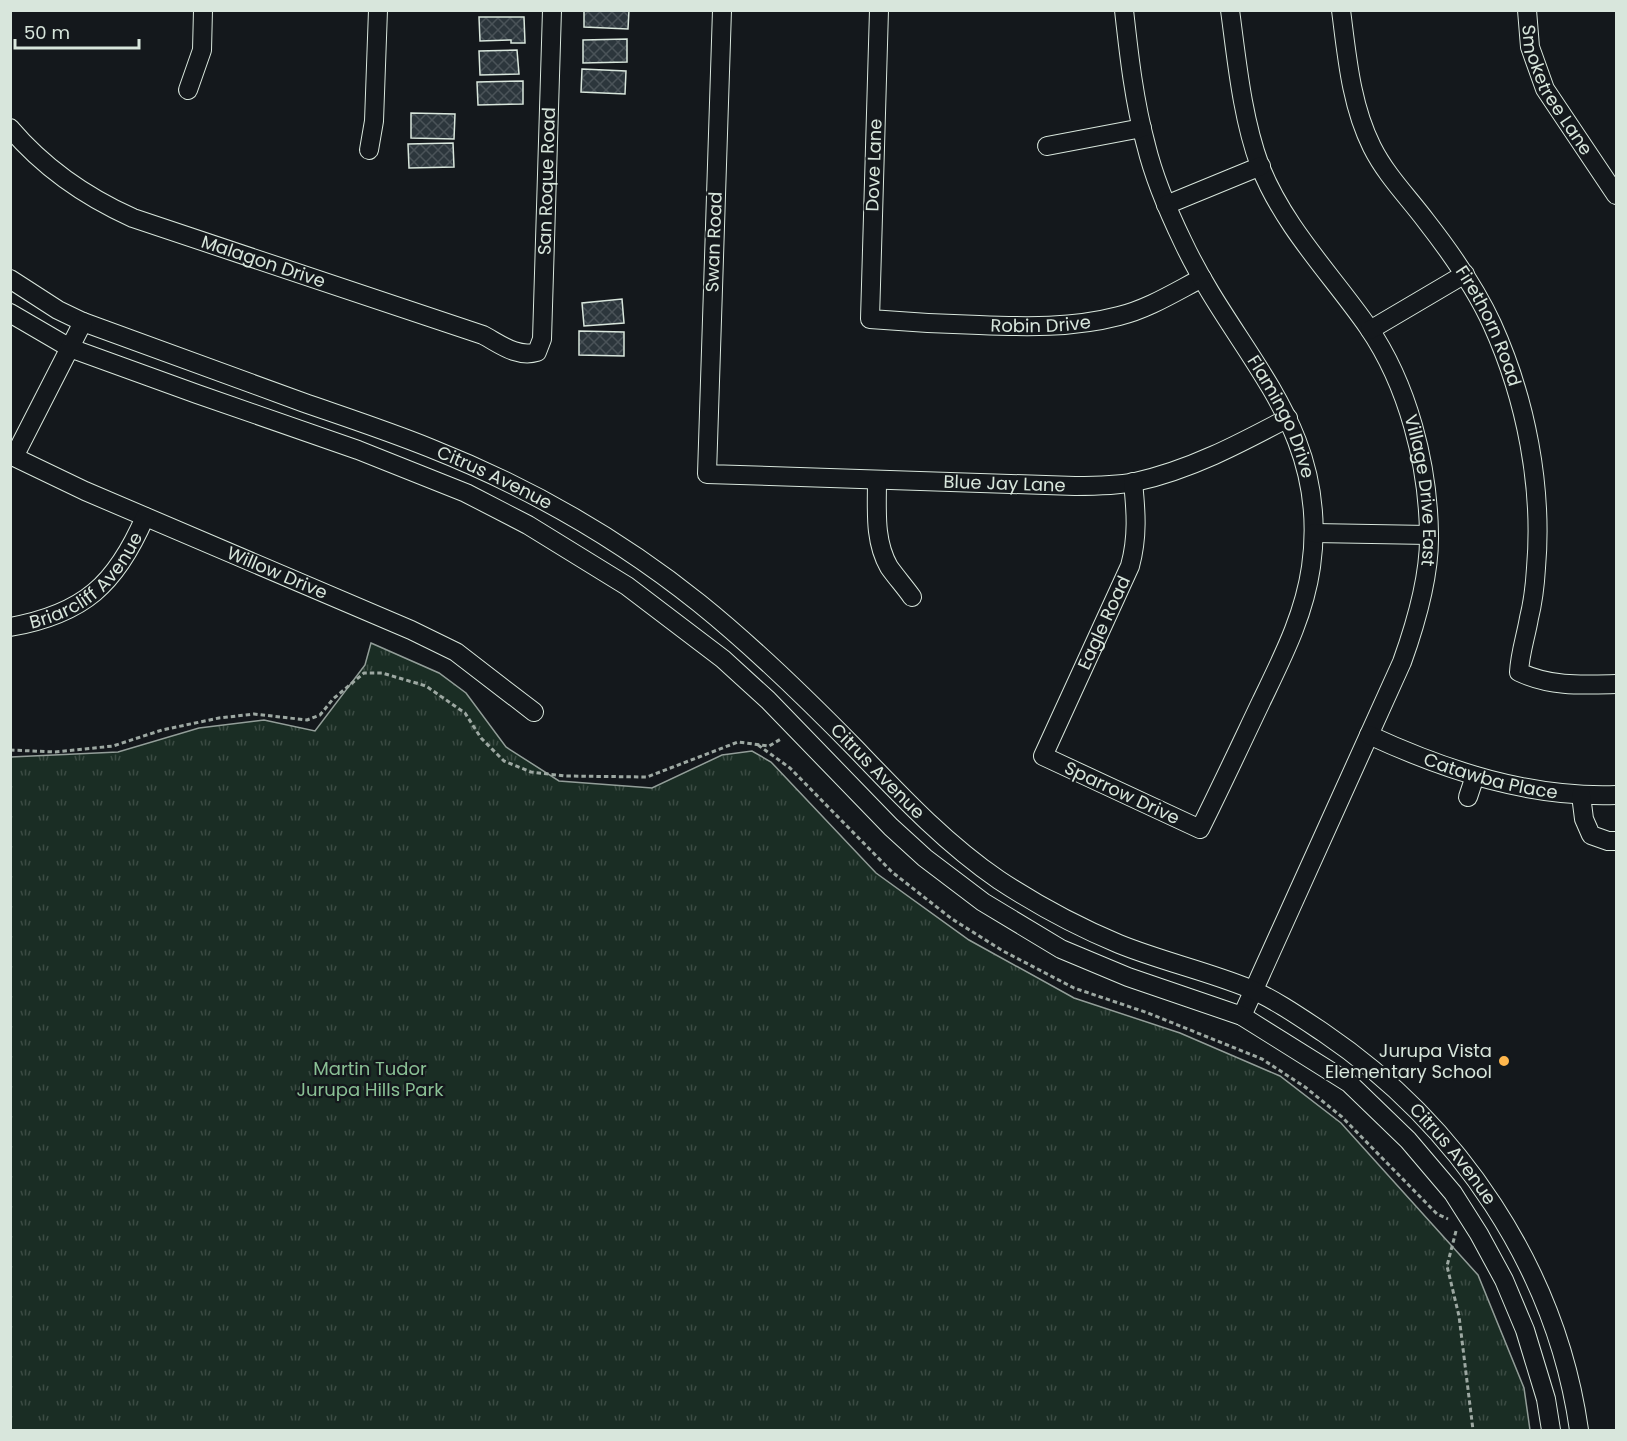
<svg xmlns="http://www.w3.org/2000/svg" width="1627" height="1441" font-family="Poppins,sans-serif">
<defs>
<pattern id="park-tufts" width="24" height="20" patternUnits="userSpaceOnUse" patternTransform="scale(1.5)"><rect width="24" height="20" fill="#1a2d24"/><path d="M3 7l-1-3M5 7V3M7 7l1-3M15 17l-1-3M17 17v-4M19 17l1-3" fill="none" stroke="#3b4b43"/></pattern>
<pattern id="building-cross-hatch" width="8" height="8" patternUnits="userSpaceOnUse" patternTransform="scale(1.5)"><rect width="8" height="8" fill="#2c363c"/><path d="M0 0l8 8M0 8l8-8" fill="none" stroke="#4a5358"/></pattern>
</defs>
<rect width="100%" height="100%" fill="#14181c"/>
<path fill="url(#park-tufts)" stroke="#939e99" stroke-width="1.5" d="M371,643L439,673L466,693L506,747L559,781L652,788L722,755L752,751L771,762L876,873L969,940L1074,998L1180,1033L1280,1076L1341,1123L1478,1275L1524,1388L1530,1430H11V757L118,752L199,728L264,720L315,731L365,665Z"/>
<path fill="url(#building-cross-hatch)" stroke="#d8e6dc" stroke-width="1.5" d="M584,10H629L628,29L584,27Z
M479,17H524L525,43H511V40L480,41Z
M627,39V62L583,63V40Z
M517,50L519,74L480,75L479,51Z
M582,69L626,71L625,94L581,92Z
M523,81V104L478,105L477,82Z
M411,113L455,114L454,139L411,138Z
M453,143L454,167L409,168L408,144Z
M622,299L624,323L584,326L582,303Z
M579,331L624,332V356L579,355Z"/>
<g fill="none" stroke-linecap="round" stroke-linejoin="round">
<defs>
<g id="minor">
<path id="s1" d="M722,10L707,474L1075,486C1095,486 1115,486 1135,482C1190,470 1239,444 1288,418"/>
<path id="s2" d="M879,10L870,319C906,322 942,324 979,325C1026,327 1073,328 1119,316C1148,309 1175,292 1202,278"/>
<path id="s3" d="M1124,10C1129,55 1134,101 1146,145C1154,178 1168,211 1183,242C1237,357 1331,426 1311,567C1304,616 1282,658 1261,702C1241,744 1221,787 1200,829L1043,756L1130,566C1138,537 1136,511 1133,482"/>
<path id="s4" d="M1230,10C1237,62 1242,117 1260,166C1284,227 1331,274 1368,327C1408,385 1428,464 1429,534C1430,575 1416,623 1402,662L1242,1016"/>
<path id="s5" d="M1341,10C1347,57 1351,105 1372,147C1386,175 1408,197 1426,221C1451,253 1475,287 1492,324C1526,399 1543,487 1536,568C1535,585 1533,602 1529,618C1526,636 1520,653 1519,672C1551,687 1582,685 1616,684"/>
<path id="s6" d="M1527,10L1530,47L1545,89L1616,195"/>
<path d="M188,90L202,50L203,10"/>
<path id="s7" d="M10,128C44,168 86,197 133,218L483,335C500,344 517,358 537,352L542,339L552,10"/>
<path d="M1047,146L1142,128"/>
<path d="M369,150L374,121L378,10"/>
<path d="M1166,205L1261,166"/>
<path id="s8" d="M10,279L58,310L83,322C156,348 229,375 302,402C345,417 388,431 430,448C526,486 619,539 699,603C755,648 806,698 856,749C901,796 945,843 999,880C1037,905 1078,927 1119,944C1161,961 1206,971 1248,988C1274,999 1300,1017 1324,1033C1458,1124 1556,1268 1579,1430"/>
<path d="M10,313L70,348L197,394L358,450L466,493L528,525L627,586L723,659L768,700L891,827L925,858L983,902L1061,949L1128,977L1242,1016L1349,1083L1408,1140L1453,1193L1479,1234L1504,1280L1525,1330L1546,1399L1551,1430"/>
<path d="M1370,330L1465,274"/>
<path id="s9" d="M10,455L85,491L411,630L456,652L534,712"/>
<path d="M14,457L83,322"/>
<path d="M877,480C877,510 874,541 889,567C896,577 905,587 912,597"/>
<path d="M1314,533L1429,535"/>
<path id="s10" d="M10,627C84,614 116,584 145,517"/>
<path id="s11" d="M1369,735C1447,771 1530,798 1616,795"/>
<path d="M1581,795L1584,819L1591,835L1608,841H1616"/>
<path d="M1468,797L1475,776"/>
</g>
</defs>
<use href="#minor" stroke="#d8e6dc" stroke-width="20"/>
<path stroke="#9da8a2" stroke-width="3" stroke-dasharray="4.5 3" stroke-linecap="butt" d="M758,745L790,768L892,872L952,919L1003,951L1074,988L1148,1013L1262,1059L1305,1087L1342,1117L1437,1214L1448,1219
M10,750L55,752L113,746L162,730L219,718L254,714L307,720L320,715L333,699L364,673H382L426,686L465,713L481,738L504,761L531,772L565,776L647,777L738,742L769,746L781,739
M1456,1231L1447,1266L1459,1316L1473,1430"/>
<use href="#minor" stroke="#14181c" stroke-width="18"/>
</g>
<circle fill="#ffb74d" stroke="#14181c" stroke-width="2" cx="1504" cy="1061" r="6"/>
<g text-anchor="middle" stroke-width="4.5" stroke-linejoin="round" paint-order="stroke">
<g font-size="18" fill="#d8e6dc" stroke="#14181c">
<text dy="6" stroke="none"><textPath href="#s6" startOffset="87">Smoketree Lane</textPath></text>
<text transform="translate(874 165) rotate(-88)" y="6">Dove Lane</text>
<text dy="6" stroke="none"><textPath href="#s7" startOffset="753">San Roque Road</textPath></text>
<text transform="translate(714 242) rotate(-88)" y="6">Swan Road</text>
<text dy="6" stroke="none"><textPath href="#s7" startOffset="291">Malagon Drive</textPath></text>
<text dy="6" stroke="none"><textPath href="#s2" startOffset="480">Robin Drive</textPath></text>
<text dy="6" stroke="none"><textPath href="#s5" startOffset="356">Firethorn Road</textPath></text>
<text dy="6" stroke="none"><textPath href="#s3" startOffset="442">Flamingo Drive</textPath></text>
<text dy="6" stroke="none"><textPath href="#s8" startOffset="525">Citrus Avenue</textPath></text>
<text dy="6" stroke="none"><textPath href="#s1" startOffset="762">Blue Jay Lane</textPath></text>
<text dy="6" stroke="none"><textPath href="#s4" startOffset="528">Village Drive East</textPath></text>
<text dy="6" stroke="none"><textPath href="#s9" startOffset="292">Willow Drive</textPath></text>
<text dy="6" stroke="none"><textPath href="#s10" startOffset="93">Briarcliff Avenue</textPath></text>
<text dy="6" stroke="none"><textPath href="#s3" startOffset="1204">Eagle Road</textPath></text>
<text dy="6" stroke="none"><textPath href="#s8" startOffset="1011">Citrus Avenue</textPath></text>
<text dy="6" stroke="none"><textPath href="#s11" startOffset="129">Catawba Place</textPath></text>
<text transform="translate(1122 793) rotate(25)" y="6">Sparrow Drive</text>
<text dy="6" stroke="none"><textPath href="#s8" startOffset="1713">Citrus Avenue</textPath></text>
</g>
<g font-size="18" fill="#d8e6dc" stroke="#14181c" text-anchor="end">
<text x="1492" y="1057">Jurupa Vista<tspan x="1492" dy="21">Elementary School</tspan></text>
</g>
<g font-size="18" fill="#8ac095" stroke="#14181c">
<text x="370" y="1075">Martin Tudor<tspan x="370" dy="21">Jurupa Hills Park</tspan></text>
</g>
</g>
<rect width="1627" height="1441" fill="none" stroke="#d8e6dc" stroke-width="24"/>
<path d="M15 39v9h124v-9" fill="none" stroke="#d8e6dc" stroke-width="3"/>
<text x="24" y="39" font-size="18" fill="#d8e6dc" stroke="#14181c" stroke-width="4.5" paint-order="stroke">50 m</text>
</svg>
